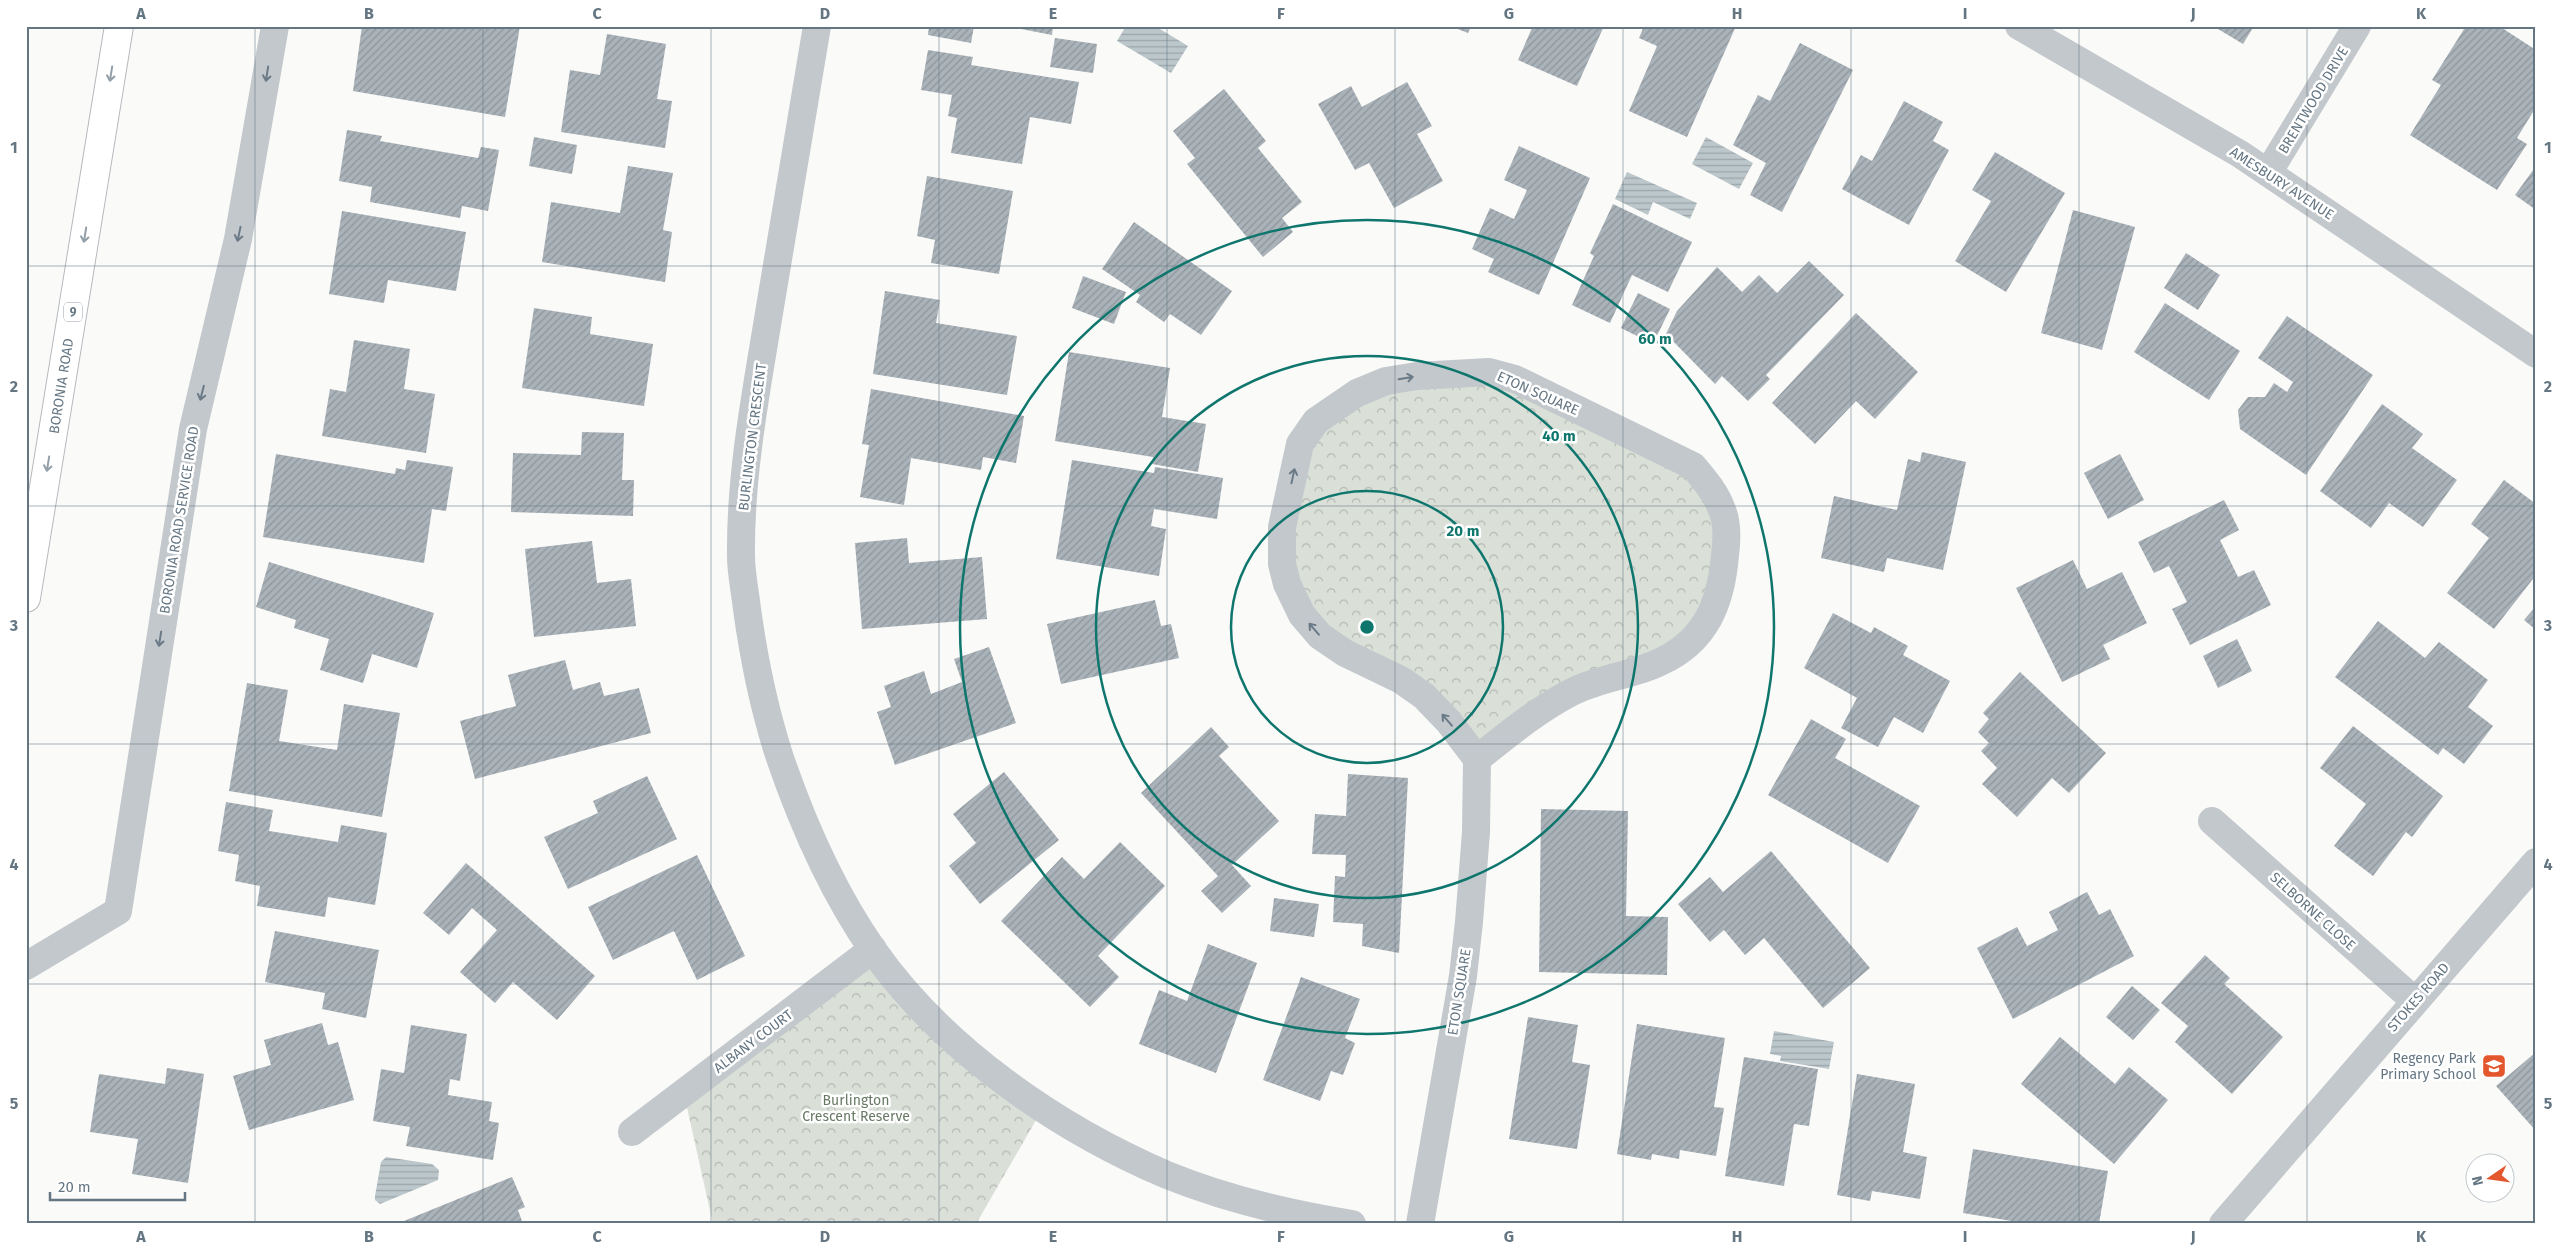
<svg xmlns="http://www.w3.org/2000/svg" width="2562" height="1250" font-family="'Fira Sans',sans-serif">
<defs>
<pattern id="park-crowns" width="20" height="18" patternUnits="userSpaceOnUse" patternTransform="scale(1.25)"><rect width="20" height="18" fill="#dadfd7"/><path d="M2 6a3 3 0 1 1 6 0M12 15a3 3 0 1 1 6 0" fill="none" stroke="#b4b9b4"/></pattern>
<pattern id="water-rules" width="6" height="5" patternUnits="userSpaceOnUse" patternTransform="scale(1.25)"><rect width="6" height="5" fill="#bbc7cb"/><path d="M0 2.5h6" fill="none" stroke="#9ca6aa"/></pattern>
<pattern id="building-hatch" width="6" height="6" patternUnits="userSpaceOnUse" patternTransform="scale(1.25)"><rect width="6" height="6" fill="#aab3b9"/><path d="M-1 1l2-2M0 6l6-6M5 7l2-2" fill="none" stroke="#8e969c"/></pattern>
</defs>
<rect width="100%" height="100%" fill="#fafaf8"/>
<path fill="url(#park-crowns)" d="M1470,371L1693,466L1723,510L1713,611L1627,675L1477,759L1449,722L1345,653L1282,564L1316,421L1337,405Z
M873,949L1043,1108L976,1224H713L684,1094Z"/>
<path fill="url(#water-rules)" d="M1126,26H1155L1188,46L1171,73L1117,41Z
M1706,137L1753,163L1739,189L1692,164Z
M1627,172L1697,203L1690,219L1653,202L1648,215L1615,199Z
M1774,1031L1834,1042L1829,1069L1780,1061L1781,1056L1770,1054Z
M386,1157L432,1164L439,1170L438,1180L380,1204L375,1200V1196L381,1162Z"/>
<path fill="url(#building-hatch)" d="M362,26H520L505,117L353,91Z
M929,26H974L971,43L928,35Z
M1006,26H1053L1052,35Z
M1450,26H1471L1468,33Z
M1527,26H1604L1577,86L1518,60L1532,28Z
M1644,26H1736L1687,137L1629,111L1657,46L1639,38Z
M2213,26H2254L2243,44Z
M2466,26H2499L2536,50V107L2517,138L2527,144L2497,190L2410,135L2441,85L2432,80Z
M607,34L666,44L657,99L672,101L665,148L561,132L570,70L600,75Z
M1055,38L1097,44L1093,73L1050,67Z
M1800,43L1853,70L1782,212L1750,195L1766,163L1733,145L1758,95L1770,101Z
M928,50L973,57L971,65L1079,82L1071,124L1030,117L1022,164L951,153L957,118L948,116L952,95L921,90Z
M1407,82L1432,126L1417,134L1443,181L1394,208L1369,163L1355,170L1318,104L1351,86L1362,107Z
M1224,89L1266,141L1258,148L1302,202L1282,218L1293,232L1263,257L1187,164L1195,158L1173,131Z
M1904,101L1943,122L1933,141L1949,150L1909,225L1842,189L1861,155L1872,161Z
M347,130L382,136L380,141L478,158L481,147L499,150L488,211L462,206L460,218L370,202L372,187L339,181Z
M534,137L577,145L572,174L529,166Z
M1519,146L1590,178L1539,295L1488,272L1494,259L1472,249L1490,208L1514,219L1527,190L1504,180Z
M1995,152L2065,193L2006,292L1955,261L1991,201L1972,190Z
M628,166L673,173L663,230L672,232L665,282L542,262L551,202L620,213Z
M2536,166V210L2515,195Z
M927,176L1013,191L999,274L931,263L935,240L917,236Z
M1613,204L1692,242L1668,292L1632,275L1610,323L1572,305L1594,256L1590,253Z
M2073,210L2135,227L2102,350L2041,333Z
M342,211L466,232L456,291L388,280L384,303L329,294Z
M1134,222L1232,291L1201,335L1170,314L1164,322L1136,302L1140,295L1102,269Z
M2186,253L2220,275L2198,310L2164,288Z
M1809,261L1844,295L1766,375L1770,379L1748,401L1722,376L1715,384L1666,334L1677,311L1717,267L1742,292L1759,275L1777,293Z
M1083,276L1126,292L1114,324L1072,308Z
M885,291L940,300L936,323L1017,336L1007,395L873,374Z
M1638,293L1670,309L1653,344L1621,328Z
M2165,303L2240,351L2209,400L2134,352Z
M534,308L592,317L590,334L653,344L644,406L522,388Z
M1856,313L1918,372L1875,419L1856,401L1815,444L1772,403Z
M2287,316L2373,375L2306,475L2240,429L2238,410L2248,397H2265L2274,383L2287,392L2293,382L2258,358Z
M354,340L410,349L404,389L435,394L426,453L322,436L330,389L346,392Z
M1069,352L1170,368L1162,417L1206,424L1198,472L1152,464L1153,457L1055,441Z
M871,389L1024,416L1016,463L983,457L981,470L911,458L904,505L860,497L869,445L862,444Z
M2382,404L2423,434L2412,448L2457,480L2423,527L2389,503L2371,528L2320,491Z
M582,432L624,433L622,480H634L633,516L511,512L513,453L581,455Z
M1922,452L1966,462L1943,570L1887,558L1884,572L1821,558L1834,496L1897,510L1908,459L1920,462Z
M276,454L395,474L396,468L405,470L407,460L453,467L446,511L432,509L424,563L263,537Z
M2120,454L2144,500L2108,519L2084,473Z
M1072,460L1154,473L1155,467L1223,478L1217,519L1154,509L1151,526L1166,529L1159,576L1056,559Z
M2504,480L2536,504V575L2494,629L2447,593L2489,538L2471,524Z
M2224,500L2239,530L2220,540L2238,577L2254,570L2271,605L2190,645L2172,609L2187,602L2169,566L2154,573L2138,542Z
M907,538L909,563L982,557L987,619L862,629L855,543Z
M592,541L597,583L631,579L636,626L534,637L525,549Z
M2073,560L2087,589L2122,572L2147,623L2103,645L2110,659L2062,682L2016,588Z
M269,562L434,613L417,668L372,654L363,683L320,670L329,639L294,628L296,620L256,607Z
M1155,600L1161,626L1171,624L1179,658L1061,684L1047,624Z
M2536,606V630L2524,620Z
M1833,613L1871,633L1874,627L1908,646L1903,655L1950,681L1923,733L1894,717L1878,747L1841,728L1857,698L1804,668Z
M2378,621L2425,658L2439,642L2488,680L2468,707L2493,726L2464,764L2443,748L2438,755L2335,677Z
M2237,639L2252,671L2218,688L2203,656Z
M989,647L1016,723L895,765L877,712L891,707L884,686L924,671L931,694L962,682L954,659Z
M565,660L573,690L600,682L604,696L639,688L651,733L475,779L460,721L516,706L508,675Z
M2020,672L2106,753L2069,793L2052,778L2017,817L1982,784L1997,768L1981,751L1989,743L1978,732L1989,719L1983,713Z
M247,683L288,690L279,741L337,750L344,704L400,713L382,817L229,791Z
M1811,719L1846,739L1835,758L1920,806L1888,863L1768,795Z
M2353,726L2443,796L2412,837L2406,832L2373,876L2334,846L2366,804L2320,768Z
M1211,727L1229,747L1219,756L1279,821L1232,865L1251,886L1222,913L1201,891L1218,876L1141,793Z
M1004,772L1059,840L980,904L949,866L976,843L953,814Z
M1348,774L1408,778L1399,953L1362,946L1363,924L1333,922L1335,876L1345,877L1346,855L1312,854L1315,814L1346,816Z
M647,776L677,839L568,889L544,837L598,813L593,801Z
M226,802L273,810L269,831L338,842L341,825L387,833L375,905L328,897L325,917L257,906L260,886L235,881L239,855L218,851Z
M1541,809L1628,811L1626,916L1668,917L1667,975L1539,972Z
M1120,842L1165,886L1098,956L1119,977L1090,1007L1001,921L1062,857L1084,879Z
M1771,851L1870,968L1823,1008L1764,938L1745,955L1724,930L1710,942L1678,904L1710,877L1723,892Z
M697,855L745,956L697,980L674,931L613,960L588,907Z
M466,863L595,976L557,1020L513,982L495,1003L460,972L497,930L472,908L449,935L423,913Z
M2087,892L2099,915L2110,909L2134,956L2013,1019L1977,948L2017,927L2027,946L2058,930L2049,912Z
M1274,898L1319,904L1314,937L1270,931Z
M275,931L379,950L366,1018L322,1009L325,993L265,982Z
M1208,944L1257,963L1216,1073L1139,1044L1159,990L1187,1001Z
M2205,955L2230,978L2224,984L2283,1037L2232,1094L2175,1042L2188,1026L2161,1003Z
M1301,977L1360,999L1345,1038L1355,1043L1343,1075L1331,1071L1320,1101L1263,1080Z
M2132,986L2160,1010L2133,1040L2106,1017Z
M1528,1017L1578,1025L1572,1062L1590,1065L1577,1149L1509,1139Z
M322,1023L328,1045L338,1042L354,1100L249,1130L233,1076L271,1065L264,1040Z
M1637,1024L1725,1038L1714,1107L1724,1108L1716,1156L1680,1150L1679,1159L1652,1154L1651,1160L1617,1154Z
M411,1025L467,1034L460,1081L450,1079L448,1095L492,1102L489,1121L499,1123L493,1160L406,1146L410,1127L373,1121L381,1069L404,1073Z
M2060,1037L2115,1084L2129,1067L2168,1100L2114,1164L2021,1084Z
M2536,1052V1131L2496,1086Z
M1744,1057L1818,1069L1809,1126L1794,1124L1784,1186L1725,1176Z
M167,1068L204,1074L188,1183L132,1174L138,1139L90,1132L99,1074L165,1084Z
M1857,1074L1915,1084L1903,1152L1927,1157L1920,1199L1872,1191L1870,1201L1837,1195Z
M1973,1149L2108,1171L2099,1224H2030L1963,1213Z
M512,1177L525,1207L518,1210L523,1224H405L404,1221Z"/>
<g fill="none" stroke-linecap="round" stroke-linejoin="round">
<defs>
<path id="major" d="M26,598L119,26"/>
</defs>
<use href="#major" stroke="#b5babe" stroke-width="30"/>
<path stroke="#c3c8cc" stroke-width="28" d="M817,26C801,122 785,217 769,313C756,393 740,474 741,556C741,573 745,591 747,609C754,660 764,709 780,758C803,825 832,891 873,950C942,1049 1057,1128 1167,1175C1226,1199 1290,1214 1352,1224
M2019,26L2240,154L2536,354
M2268,173L2357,26
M2212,821L2415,1001
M26,966L118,911L193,429L238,239L275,26
M632,1132L873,949
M1420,1224L1463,976L1469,922L1476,832L1477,759L1449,722L1424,696L1401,680L1345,653L1320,636L1302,615L1287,584L1282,564V527L1300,444L1316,421L1357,393L1386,381L1417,376L1489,372L1515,379L1693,466C1704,479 1716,493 1722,510C1728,524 1727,540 1725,555C1721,603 1706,641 1660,662C1631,676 1598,678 1570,693C1536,711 1507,735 1477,759
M2223,1224L2536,862"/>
<use href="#major" stroke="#fff" stroke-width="28"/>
</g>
<defs><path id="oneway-shaft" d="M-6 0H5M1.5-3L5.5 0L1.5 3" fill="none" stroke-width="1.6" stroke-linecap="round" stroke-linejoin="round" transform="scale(1.25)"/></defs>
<g stroke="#939fa8">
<use href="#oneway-shaft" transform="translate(111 74) rotate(99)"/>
<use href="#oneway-shaft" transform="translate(85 235) rotate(99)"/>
<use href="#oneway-shaft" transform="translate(48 464) rotate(99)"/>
</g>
<g stroke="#6a7a87">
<use href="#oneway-shaft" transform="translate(267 74) rotate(99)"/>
<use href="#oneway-shaft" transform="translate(239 234) rotate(102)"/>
<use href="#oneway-shaft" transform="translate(1406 378) rotate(-10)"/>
<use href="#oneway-shaft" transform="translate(202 393) rotate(104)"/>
<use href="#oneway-shaft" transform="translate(1293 476) rotate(-78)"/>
<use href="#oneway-shaft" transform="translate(1314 629) rotate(-131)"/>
<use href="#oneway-shaft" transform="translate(160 639) rotate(99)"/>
<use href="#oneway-shaft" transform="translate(1447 720) rotate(-131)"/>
</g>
<path fill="none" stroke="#657683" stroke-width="1" stroke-opacity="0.55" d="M255,26V1224M483,26V1224M711,26V1224M939,26V1224M1167,26V1224M1395,26V1224M1623,26V1224M1851,26V1224M2079,26V1224M2307,26V1224M26,266H2536M26,506H2536M26,744H2536M26,984H2536"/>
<g fill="none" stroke="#0f766e" stroke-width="2.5">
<circle cx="1367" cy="627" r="136"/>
<circle cx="1367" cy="627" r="271"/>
<circle cx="1367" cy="627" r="407"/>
</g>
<defs>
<symbol id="school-square" viewBox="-11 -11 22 22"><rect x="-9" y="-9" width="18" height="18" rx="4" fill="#e4572e" stroke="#fff"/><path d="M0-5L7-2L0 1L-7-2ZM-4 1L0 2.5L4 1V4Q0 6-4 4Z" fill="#fff"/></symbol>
</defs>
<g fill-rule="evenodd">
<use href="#school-square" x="2480" y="1052" width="28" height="28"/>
</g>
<g text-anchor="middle" stroke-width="5" stroke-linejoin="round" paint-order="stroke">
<rect fill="#fff" stroke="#939fa8" stroke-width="1" x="64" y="302.5" width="18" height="19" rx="4"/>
<g font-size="12" font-weight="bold" fill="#657683">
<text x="73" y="316">9</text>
</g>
<g font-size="14" fill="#657683" stroke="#fff">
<text transform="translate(2313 100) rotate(-59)" y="5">BRENTWOOD DRIVE</text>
<text transform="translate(2282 183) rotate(33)" y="5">AMESBURY AVENUE</text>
<text transform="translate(61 386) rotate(-81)" y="5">BORONIA ROAD</text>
<text transform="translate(1538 393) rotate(24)" y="5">ETON SQUARE</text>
<text transform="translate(752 437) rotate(-83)" y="5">BURLINGTON CRESCENT</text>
<text transform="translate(179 520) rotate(-81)" y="5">BORONIA ROAD SERVICE ROAD</text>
<text transform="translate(2313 911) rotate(42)" y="5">SELBORNE CLOSE</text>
<text transform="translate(1459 992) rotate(-81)" y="5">ETON SQUARE</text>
<text transform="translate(2418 997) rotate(-49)" y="5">STOKES ROAD</text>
<text transform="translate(753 1041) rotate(-37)" y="5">ALBANY COURT</text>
</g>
<g font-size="14" fill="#657683" stroke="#fff" text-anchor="end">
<text x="2476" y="1063">Regency Park<tspan x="2476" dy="16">Primary School</tspan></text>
</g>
<g font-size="14" fill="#687a64" stroke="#fff">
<text x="856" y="1105">Burlington<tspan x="856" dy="16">Crescent Reserve</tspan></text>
</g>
</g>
<circle cx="1367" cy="627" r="8" fill="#0f766e" stroke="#fff" stroke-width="2.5"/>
<g font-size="15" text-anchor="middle" font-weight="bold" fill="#0f766e" stroke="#fff" stroke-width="5" stroke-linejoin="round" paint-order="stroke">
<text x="1655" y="344">60 m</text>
<text x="1559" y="441">40 m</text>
<text x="1463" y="536">20 m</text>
</g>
<rect width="2562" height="1250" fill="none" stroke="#ffffff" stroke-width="55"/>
<g transform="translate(2490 1178) rotate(257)"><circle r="24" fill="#ffffff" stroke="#c1c8cd"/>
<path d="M0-4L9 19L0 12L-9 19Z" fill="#e4572e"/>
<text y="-8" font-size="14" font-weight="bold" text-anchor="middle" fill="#657683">N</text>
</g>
<path d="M50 1192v8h135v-8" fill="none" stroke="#657683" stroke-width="2.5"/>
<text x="58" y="1192" font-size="15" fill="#657683" stroke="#ffffff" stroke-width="4" paint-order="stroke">20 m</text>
<rect x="28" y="28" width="2506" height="1194" fill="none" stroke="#657683" stroke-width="2"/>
<g font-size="16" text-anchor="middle" font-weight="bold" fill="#657683">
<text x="141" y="19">A</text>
<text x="369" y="19">B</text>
<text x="597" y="19">C</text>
<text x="825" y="19">D</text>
<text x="1053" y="19">E</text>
<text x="1281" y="19">F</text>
<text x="1509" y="19">G</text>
<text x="1737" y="19">H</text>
<text x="1965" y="19">I</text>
<text x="2193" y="19">J</text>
<text x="2421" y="19">K</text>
<text x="14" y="153">1</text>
<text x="2548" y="153">1</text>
<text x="14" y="392">2</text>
<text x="2548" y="392">2</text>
<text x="14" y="631">3</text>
<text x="2548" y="631">3</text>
<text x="14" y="870">4</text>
<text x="2548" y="870">4</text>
<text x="14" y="1109">5</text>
<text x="2548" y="1109">5</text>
<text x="141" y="1242">A</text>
<text x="369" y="1242">B</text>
<text x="597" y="1242">C</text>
<text x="825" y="1242">D</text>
<text x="1053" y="1242">E</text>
<text x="1281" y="1242">F</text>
<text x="1509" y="1242">G</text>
<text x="1737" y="1242">H</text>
<text x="1965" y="1242">I</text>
<text x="2193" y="1242">J</text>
<text x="2421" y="1242">K</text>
</g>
</svg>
